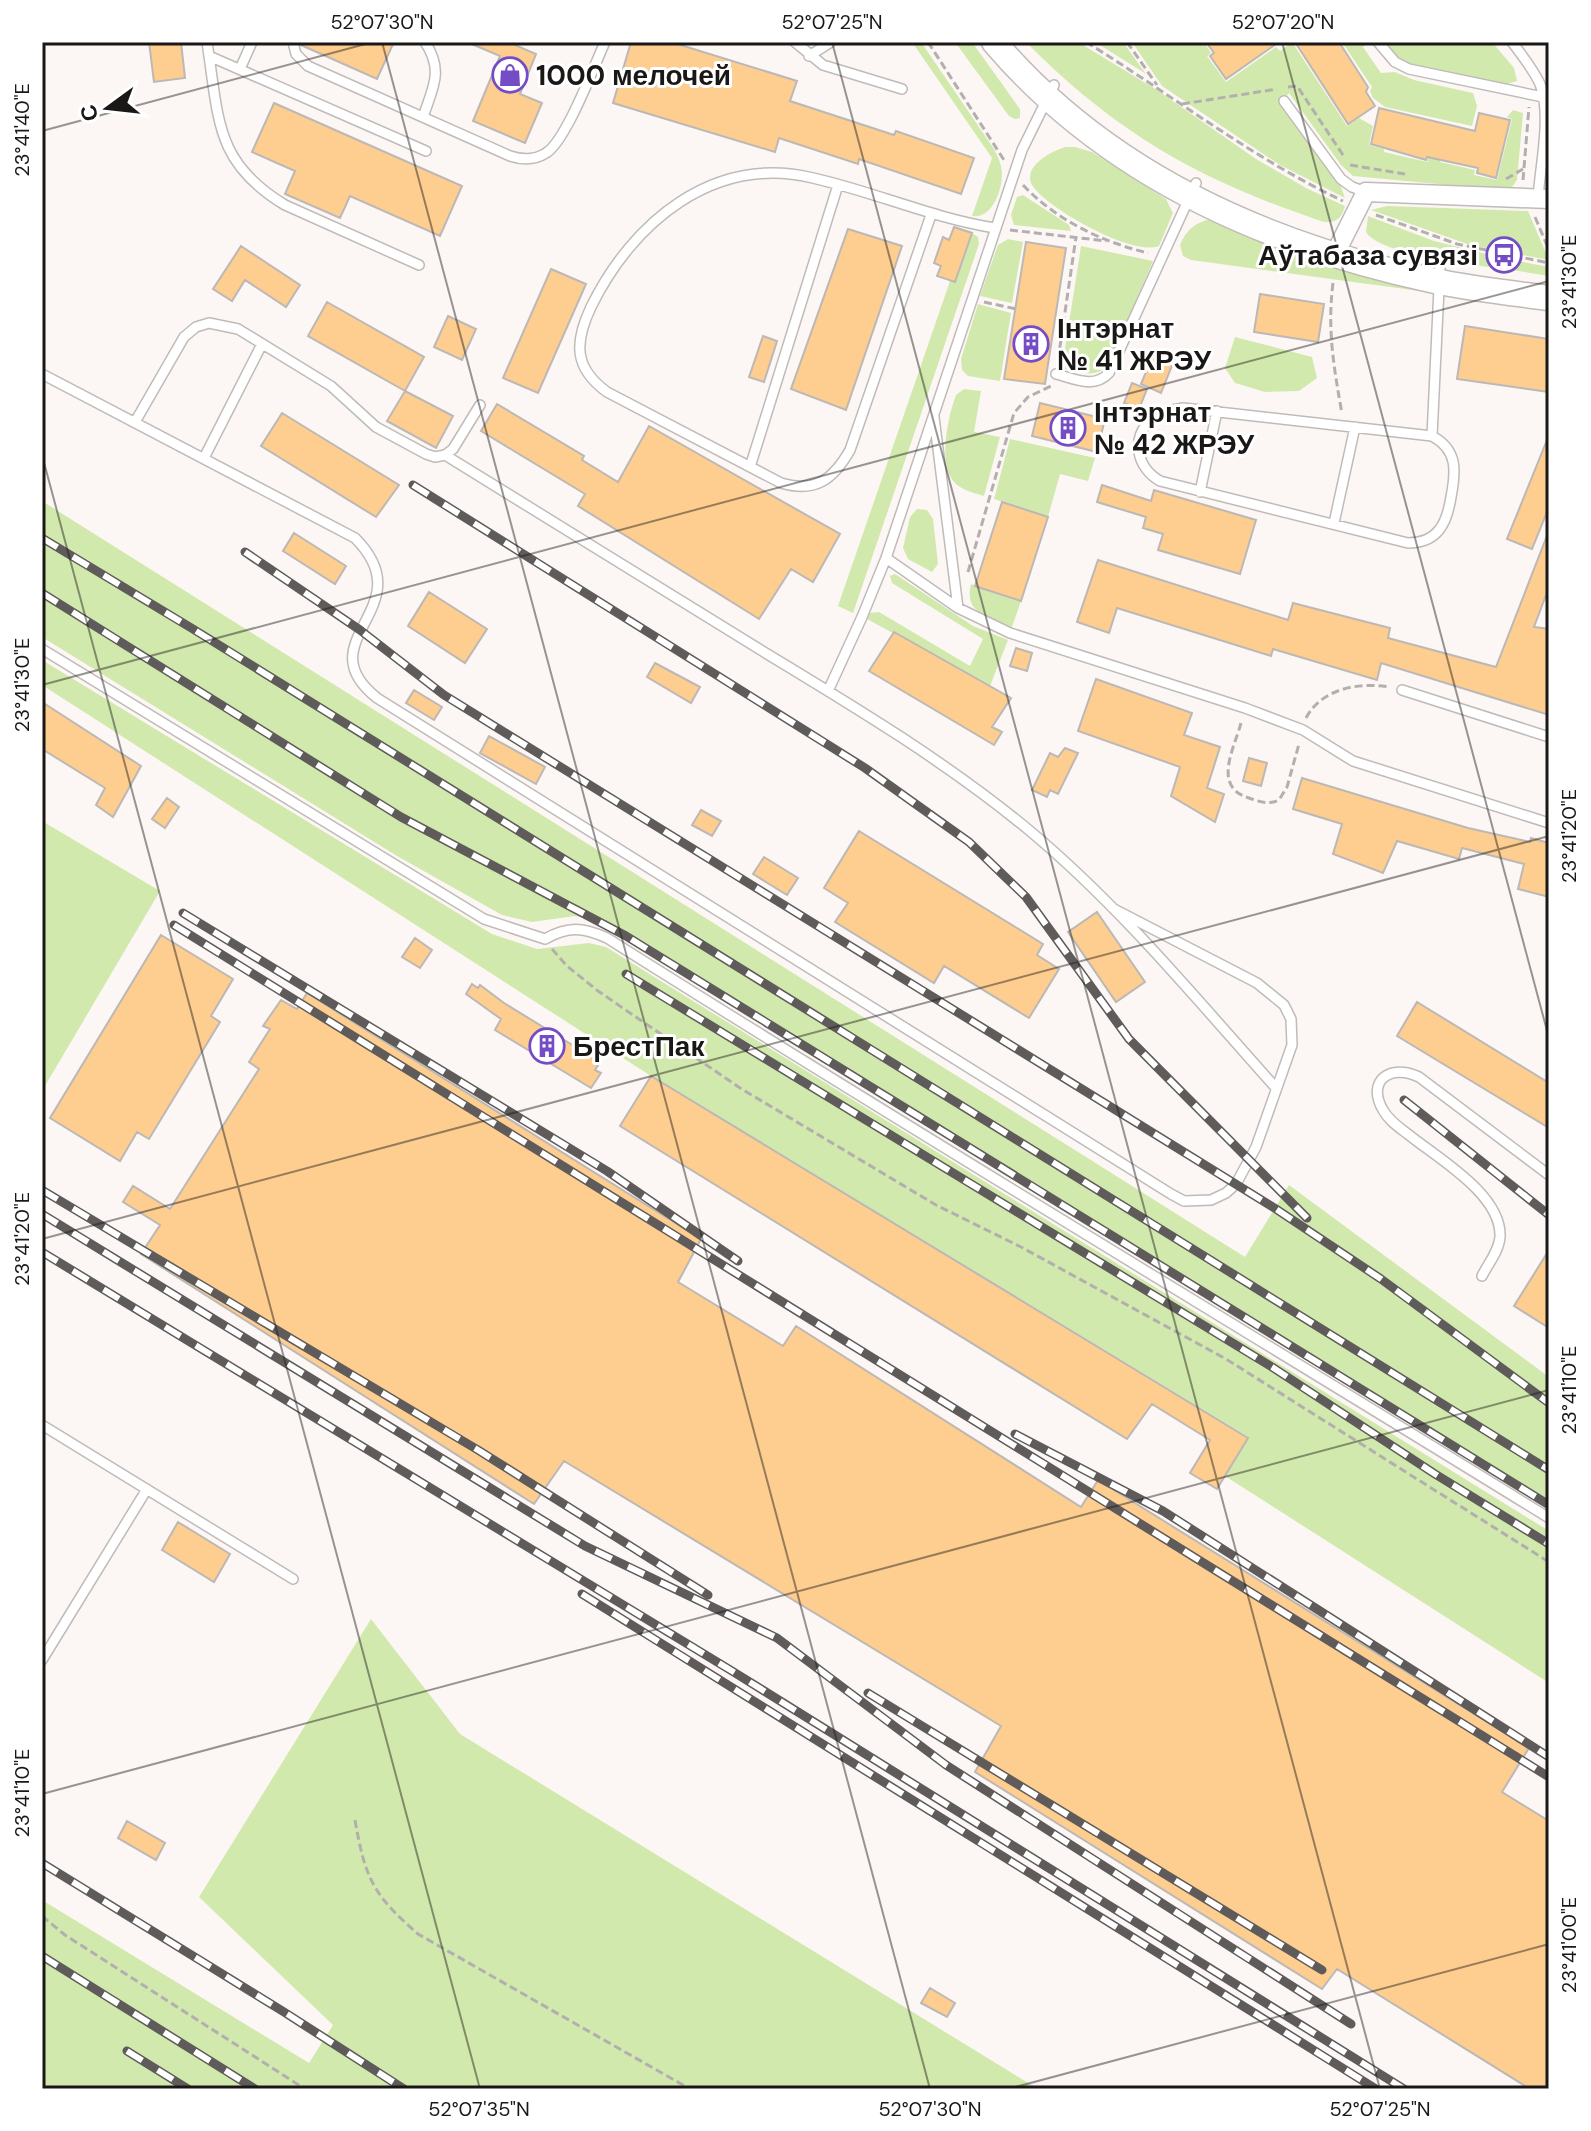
<svg xmlns="http://www.w3.org/2000/svg" width="1591" height="2131" font-family="'DM Sans',sans-serif">
<rect width="100%" height="100%" fill="#fcf7f5"/>
<path fill="#d2e9ad" d="M912,42H921L994,149C998,157 1002,165 1002,174C1002,191 992,219 972,216L992,158Z
M955,42H972L1020,109V118L1015,119L1009,116Z
M1026,42H1078L1157,90L1256,159L1306,188L1345,206C1342,218 1336,223 1324,222C1201,181 1118,135 1026,42Z
M1095,42H1123L1146,74Z
M1132,42H1204L1211,53L1207,56L1226,82L1276,47L1280,51L1292,42L1347,126L1359,118L1373,126L1369,145L1384,149V152L1427,162L1429,155L1440,158V162L1475,170L1474,175L1497,180L1512,119L1507,117L1513,110L1523,113L1517,180L1512,187L1501,190L1353,176L1341,165L1289,93L1281,102L1340,184L1345,198L1280,165L1162,86Z
M1342,42H1369L1363,47L1381,73L1395,72L1414,80L1473,93L1477,106L1472,126L1385,107L1373,98L1370,91L1372,87Z
M1385,42H1492L1514,68L1517,81L1507,84L1412,65L1396,57Z
M1066,147H1075L1092,152L1166,199L1173,213L1159,246C1133,257 1046,208 1032,185C1022,166 1053,150 1066,147Z
M1023,195L1069,225L1071,231L1014,225L1011,215L1017,197Z
M1387,206L1528,211L1549,260L1470,245L1371,210Z
M1368,216L1434,241L1499,257L1498,268C1471,265 1379,254 1366,232Z
M1211,219L1427,292L1191,260L1183,256L1180,245C1186,230 1196,222 1211,219Z
M972,233L978,237L979,244L853,613L838,606L950,281L955,282Z
M1008,239L1023,242L1012,303L980,296L998,245Z
M1081,246L1153,261L1109,363C1097,380 1080,372 1062,368Z
M1507,259L1549,267V276L1506,269Z
M978,304L1011,313L1000,381L968,376L962,370L961,359Z
M1235,337L1312,357L1317,378L1299,391L1265,392L1235,383L1225,368Z
M964,389L981,391L974,432L1000,437L984,496C974,493 962,490 955,483C937,465 948,416 956,395Z
M1010,439L1095,458L1088,481L1060,474L1048,517L994,499Z
M42,501L1245,1257L1289,1185L1549,1377V1505L626,936L594,920L575,916L532,922L502,915L397,856L42,637Z
M917,509L927,510L933,519L938,564L932,572L908,559L903,548L910,517Z
M895,574L973,626L1008,640L990,686L867,619L870,613L879,612L970,666L983,639L892,583L890,576Z
M971,584L1021,601L1012,627C991,617 963,614 971,584Z
M42,660L492,934L537,949L589,943L606,947L1549,1531V1683L1225,1476L1248,1437L651,1076L42,685Z
M42,821L160,891L42,1091Z
M371,1619L460,1734L1038,2089H42V1900L309,2063L333,2025L199,1897Z"/>
<path fill="#fecd90" stroke="#bcb8b5" stroke-width="2" d="M149,42H181L185,78L154,82Z
M301,42H394L377,79L301,45Z
M467,42H508L536,54L520,94L542,103L525,143L473,121L500,56Z
M631,42H671L797,81L790,101L894,135L896,131L974,158L961,194L859,159L858,164L779,138L775,152L613,103Z
M1206,42H1279L1226,79L1210,56L1214,53Z
M1295,42H1339L1368,87L1366,92L1375,106L1348,124Z
M274,103L462,186L440,236L350,196L340,218L285,194L295,171L252,152Z
M1379,108L1475,131L1479,113L1510,120L1496,178L1477,173L1478,168L1427,157L1426,160L1371,144Z
M954,227L972,233L955,282L937,276L941,266L934,263L943,237L949,240Z
M848,229L902,246L846,410L791,389Z
M1026,242L1066,248L1045,384L1004,379Z
M241,246L300,285L286,307L245,280L232,301L213,289Z
M551,269L586,284L538,393L503,378Z
M1260,294L1324,304L1318,342L1254,332Z
M327,302L424,357L405,391L308,336Z
M448,316L476,329L462,360L434,347Z
M1465,326L1549,339V392L1457,379Z
M763,336L777,341L764,382L749,377Z
M1155,350L1175,358L1161,393L1141,384Z
M1132,383L1147,389L1139,409L1124,403Z
M405,391L453,416L436,448L387,421Z
M1040,403L1105,419L1097,452L1032,436Z
M497,404L584,456L582,460L618,482L649,426L840,534L813,582L791,569L759,619L578,506L585,494L481,431Z
M282,413L399,485L376,517L261,446Z
M1549,435V507L1532,549L1507,539Z
M1102,485L1151,501L1154,490L1256,520L1240,574L1158,550L1163,534L1143,528L1146,517L1097,502Z
M1002,502L1048,517L1021,601L975,586Z
M294,533L346,566L335,584L283,551Z
M1548,533L1549,587L1534,627L1549,629V715L1381,663L1377,680L1273,649L1271,656L1117,608L1109,633L1077,622L1098,560L1288,620L1293,603L1390,628L1388,638L1496,667Z
M429,592L487,629L465,663L408,626Z
M894,632L1011,698L992,727L1002,732L994,745L869,671Z
M1016,648L1032,653L1027,671L1010,666Z
M655,663L700,687L691,703L647,677Z
M1096,679L1192,713L1184,735L1220,747L1207,788L1224,794L1215,822L1171,796L1180,767L1078,731Z
M414,690L442,707L434,720L406,703Z
M42,702L141,766L113,817L96,805L105,788L42,749Z
M489,736L545,767L536,784L480,753Z
M1065,748L1078,753L1058,794L1050,790L1047,797L1032,790L1050,753L1058,757Z
M1249,758L1267,763L1261,786L1243,781Z
M1302,778L1468,828L1530,842L1531,838L1549,843V897L1518,889L1524,864L1462,848L1459,859L1397,841L1383,873L1333,854L1342,824L1293,809Z
M167,798L179,807L165,828L152,819Z
M701,810L721,821L712,836L692,825Z
M859,831L1043,944L1037,955L1059,969L1029,1018L944,966L934,983L835,922L848,903L824,888Z
M764,857L798,878L787,895L753,874Z
M1097,912L1145,982L1116,1002L1068,932Z
M161,935L233,979L211,1016L220,1022L149,1139L137,1132L120,1161L50,1118Z
M415,938L432,950L420,968L402,957Z
M472,984L478,988L480,985L504,1003L600,1062L595,1070L601,1073L591,1088L495,1030L501,1019L466,994Z
M307,993L701,1239L678,1282L783,1346L796,1326L1081,1507L1098,1480L1529,1748L1502,1792L1549,1821V2089H1530L1337,1969L1322,1989L975,1772L1001,1726L564,1461L534,1504L141,1254L160,1225L123,1202L133,1186L170,1209L259,1069L249,1062L270,1029L263,1026L281,1000L297,1009Z
M1417,1002L1549,1083V1128L1397,1036Z
M651,1076L1248,1438L1217,1489L1190,1473L1210,1440L1152,1404L1127,1439L620,1126Z
M1549,1250V1328L1514,1306Z
M178,1522L230,1554L214,1582L162,1550Z
M127,1821L165,1843L156,1860L118,1838Z
M930,1988L955,2003L947,2017L921,2003Z"/>
<g fill="none" stroke-linecap="round" stroke-linejoin="round">
<defs>
<path id="lane" d="M207,42L209,56L426,151
M293,42L296,54L308,66L510,156C522,160 535,160 546,153C566,141 594,66 605,42
M795,42L823,65L902,89
M1378,42L1395,62L1409,69L1543,97
M1512,42C1522,55 1533,69 1540,84C1552,115 1540,166 1538,198
M209,56C219,126 219,165 285,205L419,265
M809,56L831,42
M240,69L252,42
M1284,101L1341,179L1352,187L1366,192
M423,117C433,87 444,71 425,42
M931,215L850,450C833,480 815,493 781,483L607,392C574,368 574,343 591,307C632,223 713,154 813,178C875,192 932,218 995,228
M42,374L355,538C425,608 304,640 377,698L1171,1194L1184,1201L1211,1200L1226,1193L1236,1184L1256,1147L1292,1045L1291,1019L1284,1005L1257,983L1114,909
M1056,374C1075,379 1094,389 1109,373L1196,183
M1183,408L1432,436C1458,450 1456,471 1451,497C1447,523 1438,543 1408,543L1160,481C1137,468 1129,437 1153,418C1161,411 1173,410 1183,408Z
M934,417L958,608
M135,422L184,337L196,327L209,323L238,329L331,386L376,427L426,454L435,457L445,455L453,449L480,405
M1432,436L1440,267
M445,455C551,521 658,586 764,652C855,707 948,763 1030,831C1121,907 1197,1000 1276,1088
M204,458L262,344
M750,467L838,185
M1200,492L1217,411
M1334,523L1355,427
M886,558L958,608L1010,633L1245,708L1303,730L1353,761L1549,823
M42,649L484,919L545,939C568,926 583,927 607,938C919,1135 1235,1324 1549,1518
M1402,690L1549,737
M828,691L862,617L886,558L1022,150L1054,85
M1482,1276C1488,1264 1499,1251 1500,1237C1502,1195 1439,1159 1409,1135C1400,1128 1389,1121 1383,1110C1366,1081 1390,1063 1419,1077L1549,1175
M42,1425L293,1579
M42,1660L147,1489"/>
<path id="street" d="M1335,254L1366,192L1549,199"/>
<path id="secondary" d="M994,42C1107,175 1266,245 1435,281C1472,289 1511,293 1549,298"/>
</defs>
<use href="#lane" stroke="#c0bbb9" stroke-width="12"/>
<use href="#street" stroke="#c0bbb9" stroke-width="21"/>
<use href="#secondary" stroke="#c0bbb9" stroke-width="27"/>
<path stroke="#b3afae" stroke-width="3" stroke-dasharray="8 4" stroke-linecap="butt" d="M928,42L1004,160
M1086,42C1172,95 1252,158 1343,201
M1127,42L1157,85
M1288,87L1297,86L1345,158
M1182,104L1277,89
M1350,165L1405,174
M1506,179L1523,169
M1523,180L1529,107
M1023,185C1056,220 1102,242 1148,253
M1376,215L1457,244L1549,263
M1535,217L1549,250
M1010,230L1106,241
M1502,271L1504,255
M1333,283C1327,330 1334,368 1342,414
M984,302L1016,309
M1058,360L1076,237
M968,572L1014,413L1028,397L1051,386
M1306,718C1322,688 1359,682 1390,687
M1241,723C1234,749 1212,787 1249,798C1260,802 1269,805 1279,800L1287,787L1299,744
M552,949L567,966L598,991L740,1088L936,1205L1021,1247L1226,1359L1549,1562
M355,1820C365,1878 373,1895 418,1934L690,2089
M42,1916L65,1935L305,2089"/>
<use href="#lane" stroke="#fff" stroke-width="9"/>
<use href="#street" stroke="#fff" stroke-width="18"/>
<use href="#secondary" stroke="#fff" stroke-width="24"/>
<defs>
<path id="rail" d="M413,485L865,768L969,842L1026,897L1129,1039L1307,1218
M42,538L193,629L1549,1470
M245,552L360,630L444,695L1276,1209L1381,1279L1549,1403
M42,593L401,817L626,936L1549,1505
M183,913L607,1171L738,1261
M174,925L1549,1777
M626,974L1272,1367L1435,1474L1549,1544
M1404,1100L1549,1215
M42,1190L478,1450L708,1595
M42,1214L585,1546L777,1638L946,1765L1351,2024
M42,1252L732,1671L1404,2089
M1015,1434L1163,1511L1549,1757
M582,1594L1376,2089
M868,1693L1322,1970
M42,1863L284,2012L404,2089
M42,1956L255,2089
M127,2051L188,2089"/>
</defs>
<use href="#rail" stroke="#5e5b5a" stroke-width="9"/>
<use href="#rail" stroke="#fff" stroke-width="6" stroke-dasharray="18" stroke-linecap="butt"/>
</g>
<path fill="none" stroke="#1a1817" stroke-width="2" stroke-opacity="0.45" d="M382,42L930,2089M832,42L1380,2089M1282,42L1549,1038M42,131L373,42M42,455L480,2089M42,685L1549,281M42,1239L1549,836M42,1794L1549,1390M1008,2089L1549,1944"/>
<defs>
<symbol id="shop-ring" viewBox="-11 -11 22 22"><circle r="9.5" fill="#fff" stroke="#744cc5" stroke-width="1.5"/><path d="M-5-2.5h2.3a2.7 3.5 0 0 1 5.4 0H5L5.5 6h-11ZM-1.5-2.5h3a1.5 2.3 0 0 0-3 0Z" fill="#744cc5"/></symbol>
<symbol id="bus-ring" viewBox="-11 -11 22 22"><circle r="9.5" fill="#fff" stroke="#744cc5" stroke-width="1.5"/><path d="M-5-6H5V4H4V6H2V4H-2V6H-4V4H-5ZM-3.5-4V0h7V-4ZM-3.5 1.2v1.5H-2V1.2ZM2 1.2v1.5H3.5V1.2Z" fill="#744cc5"/></symbol>
<symbol id="building-ring" viewBox="-11 -11 22 22"><circle r="9.5" fill="#fff" stroke="#744cc5" stroke-width="1.5"/><path d="M-4-6H4V6H1V3H-1V6H-4ZM-2.5-4.3h1.7v1.8h-1.7ZM.8-4.3h1.7v1.8H.8ZM-2.5-1h1.7V.8h-1.7ZM.8-1h1.7V.8H.8Z" fill="#744cc5"/></symbol>
</defs>
<g fill-rule="evenodd">
<use href="#shop-ring" x="490" y="55" width="40" height="40"/>
<use href="#bus-ring" x="1484" y="235" width="40" height="40"/>
<use href="#building-ring" x="1011" y="324" width="40" height="40"/>
<use href="#building-ring" x="1048" y="408" width="40" height="40"/>
<use href="#building-ring" x="527" y="1026" width="40" height="40"/>
</g>
<g text-anchor="middle" stroke-width="6" stroke-linejoin="round" paint-order="stroke">
<g font-size="28" font-weight="bold" fill="#1a1817" stroke="#fff" text-anchor="start">
<text x="536" y="85">1000 мелочей</text>
<text x="1478" y="265" text-anchor="end">Аўтабаза сувязі</text>
<text x="1057" y="338">Інтэрнат<tspan x="1057" dy="32">№ 41 ЖРЭУ</tspan></text>
<text x="1094" y="422">Інтэрнат<tspan x="1094" dy="32">№ 42 ЖРЭУ</tspan></text>
<text x="573" y="1056">БрестПак</text>
</g>
</g>
<rect width="1591" height="2131" fill="none" stroke="#ffffff" stroke-width="88"/>
<g transform="translate(108 108) rotate(255)" stroke="#ffffff" stroke-width="6" paint-order="stroke">
<path d="M0-6L14 30L0 20L-14 30Z" fill="#1a1817"/>
<text y="-12" font-size="22" font-weight="bold" text-anchor="middle" fill="#1a1817">С</text>
</g>
<rect x="44" y="44" width="1503" height="2043" fill="none" stroke="#1a1817" stroke-width="3"/>
<g font-size="20" text-anchor="middle" fill="#1a1817">
<text x="382" y="29">52°07'30"N</text>
<text x="832" y="29">52°07'25"N</text>
<text x="1283" y="29">52°07'20"N</text>
<text transform="translate(22 130) rotate(-90)" y="7">23°41'40"E</text>
<text transform="translate(1569 282) rotate(-90)" y="7">23°41'30"E</text>
<text transform="translate(22 685) rotate(-90)" y="7">23°41'30"E</text>
<text transform="translate(1569 836) rotate(-90)" y="7">23°41'20"E</text>
<text transform="translate(22 1239) rotate(-90)" y="7">23°41'20"E</text>
<text transform="translate(1569 1390) rotate(-90)" y="7">23°41'10"E</text>
<text transform="translate(22 1793) rotate(-90)" y="7">23°41'10"E</text>
<text transform="translate(1569 1945) rotate(-90)" y="7">23°41'00"E</text>
<text x="479" y="2116">52°07'35"N</text>
<text x="930" y="2116">52°07'30"N</text>
<text x="1380" y="2116">52°07'25"N</text>
</g>
</svg>
